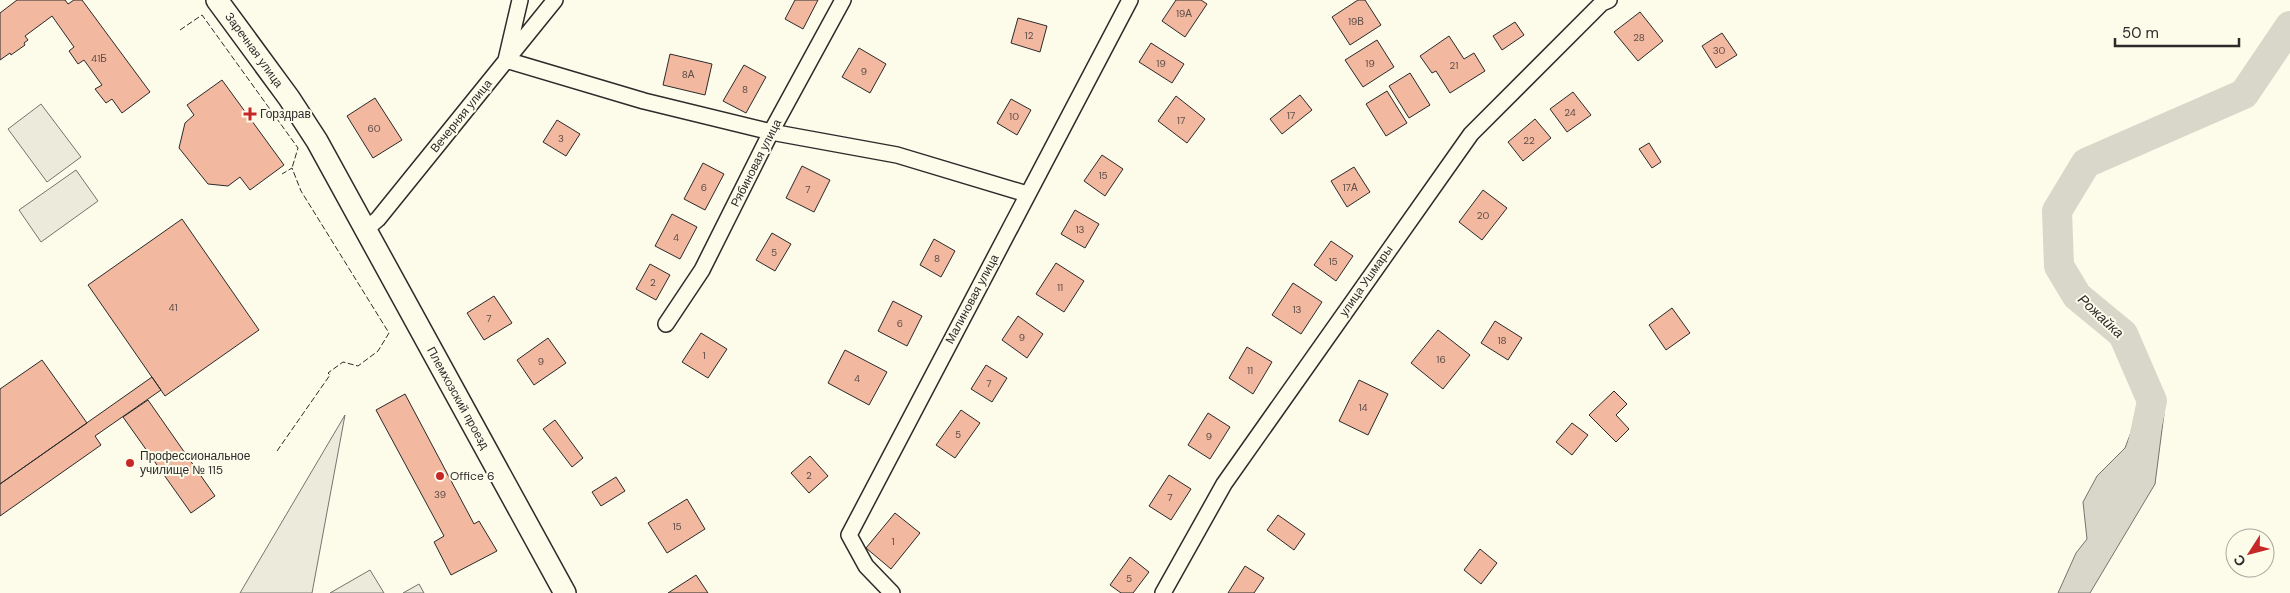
<svg xmlns="http://www.w3.org/2000/svg" width="2290" height="593" font-family="'DM Sans',sans-serif">
<rect width="100%" height="100%" fill="#fdfbea"/>
<path fill="#ecebdb" stroke="#74746e" d="M41,104L81,157L47,182L8,129Z
M76,170L98,201L41,242L19,210Z
M345,415L312,593H240Z"/>
<path fill="#eceadb" stroke="#74746e" d="M370,570L384,593H330Z
M419,584L424,593H403Z"/>
<path fill="#d8d7c9" stroke="#74746e" d="M2142,411L2164,414L2155,484L2090,593H2058L2076,553L2087,539L2083,502L2097,476L2125,448L2133,427Z"/>
<g fill="none" stroke-linecap="round" stroke-linejoin="round">
<path stroke="#d8d7c9" stroke-width="30" d="M2141,453L2152,401L2123,334L2077,296L2059,266L2057,211L2086,163L2244,94L2290,26"/>
</g>
<path fill="#f2b8a0" stroke="#2b2b2b" d="M17,0H65L68,4L74,0H82L150,92L122,113L112,99L106,103L95,89L102,85L84,60L78,64L69,51L74,47L52,16L25,36L28,40L24,43L25,45L11,55L10,53L0,60V13Z
M795,0H818L803,29L785,19Z
M1176,0H1201L1207,4L1185,37L1162,21Z
M1358,0H1365L1381,25L1350,45L1332,17Z
M1640,12L1663,41L1638,61L1614,32Z
M1018,18L1047,26L1040,52L1011,43Z
M1515,22L1524,35L1502,50L1493,36Z
M1722,33L1737,55L1716,68L1702,46Z
M1449,36L1464,59L1474,53L1485,71L1450,93L1436,71L1432,73L1420,56Z
M1377,40L1394,67L1363,87L1345,60Z
M1151,43L1184,64L1172,83L1139,62Z
M859,48L886,64L870,93L842,77Z
M670,54L712,64L705,95L663,85Z
M744,65L766,77L746,113L723,101Z
M1410,73L1430,105L1409,118L1389,86Z
M222,80L284,165L250,190L240,177L228,186L208,184L179,148L185,123L194,115L187,105Z
M1387,91L1407,123L1386,136L1366,104Z
M1573,92L1591,115L1567,132L1550,109Z
M1300,95L1312,110L1282,134L1270,119Z
M1176,96L1205,119L1187,143L1158,121Z
M375,98L402,140L373,158L347,116Z
M1011,99L1031,110L1017,135L997,123Z
M1535,119L1551,138L1523,161L1508,142Z
M557,120L580,134L566,156L543,142Z
M1649,143L1661,162L1652,168L1639,149Z
M1102,155L1123,169L1105,196L1084,181Z
M703,163L724,174L705,210L684,199Z
M802,166L830,180L814,212L786,198Z
M1354,167L1370,192L1347,207L1331,181Z
M1483,190L1507,208L1482,240L1459,222Z
M1075,210L1099,224L1085,248L1061,234Z
M672,214L697,227L680,259L655,246Z
M182,219L259,330L165,396L88,285Z
M772,233L791,244L775,271L756,260Z
M934,239L955,251L941,277L920,265Z
M1331,241L1353,256L1336,281L1314,265Z
M1056,263L1084,281L1064,312L1036,294Z
M650,264L670,275L656,300L636,289Z
M1293,283L1322,302L1301,334L1272,315Z
M494,296L512,323L484,340L467,313Z
M893,301L922,316L907,346L878,331Z
M1672,308L1690,333L1666,350L1649,325Z
M1018,316L1043,334L1027,358L1002,340Z
M1495,321L1522,338L1508,360L1481,343Z
M1438,330L1470,355L1443,389L1411,363Z
M701,333L727,349L708,378L682,362Z
M548,338L566,363L534,385L517,360Z
M1247,347L1272,362L1253,394L1229,378Z
M845,350L887,372L869,405L828,383Z
M42,360L87,423L0,484V389Z
M986,365L1007,378L992,402L971,389Z
M152,377L161,390L95,436L101,445L0,516V484Z
M1359,380L1388,394L1368,435L1339,421Z
M1614,391L1627,404L1616,415L1629,429L1616,442L1589,415Z
M405,394L474,524L479,521L497,551L451,575L434,542L444,536L376,410Z
M148,400L215,496L191,513L123,417Z
M961,410L980,423L955,458L936,445Z
M1208,413L1230,427L1210,459L1188,445Z
M555,420L583,458L572,467L543,429Z
M1572,423L1588,435L1572,455L1556,442Z
M810,456L828,476L809,493L791,473Z
M1169,475L1191,489L1171,520L1149,506Z
M616,477L625,491L601,506L592,492Z
M687,499L705,529L667,553L648,523Z
M895,513L920,533L891,569L866,548Z
M1278,515L1305,534L1294,550L1267,530Z
M1480,549L1497,563L1481,584L1464,570Z
M1130,557L1149,572L1133,593H1121L1110,585Z
M1245,566L1264,578L1254,593H1228Z
M696,575L708,593H668Z"/>
<g fill="none" stroke-linecap="round" stroke-linejoin="round">
<defs>
<path id="street" d="M520,0L506,60L644,101L771,132L897,155L1027,194
M365,230L378,219L555,0
M666,324L702,270L771,132L843,0
M892,593L866,566L849,535L1130,0
M1163,593L1224,484L1471,134L1602,3L1609,0"/>
<path id="secondary" d="M217,0L289,98L317,141L565,593"/>
</defs>
<use href="#street" stroke="#2b2b2b" stroke-width="18"/>
<use href="#secondary" stroke="#2b2b2b" stroke-width="24"/>
<use href="#street" stroke="#fdfbea" stroke-width="15"/>
<use href="#secondary" stroke="#fdfbea" stroke-width="21"/>
<path stroke="#2b2b2b" stroke-width="1" stroke-dasharray="6 2.5" stroke-linecap="butt" d="M180,30L202,15L298,148L292,168
M277,451L330,375L328,373L343,362L358,366L378,351L389,333L301,191L292,168L282,174"/>
</g>
<g fill="#c62828" stroke="#fdfbea" stroke-width="2">
<path d="M247.5 106.5h5v5h5v5h-5v5h-5v-5h-5v-5h5z"/>
<circle cx="130" cy="463" r="5"/>
<circle cx="440" cy="476" r="5"/>
</g>
<g text-anchor="middle" stroke-width="4" stroke-linejoin="round" paint-order="stroke">
<g font-size="10" fill="#5d4e48">
<text x="1184" y="17">19А</text>
<text x="1356" y="25">19В</text>
<text x="1029" y="39">12</text>
<text x="1639" y="41">28</text>
<text x="1719" y="54">30</text>
<text x="99" y="62">41Б</text>
<text x="1161" y="67">19</text>
<text x="1370" y="67">19</text>
<text x="1454" y="69">21</text>
<text x="864" y="75">9</text>
<text x="688" y="78">8А</text>
<text x="745" y="93">8</text>
<text x="1570" y="116">24</text>
<text x="1291" y="119">17</text>
<text x="1014" y="120">10</text>
<text x="1181" y="124">17</text>
<text x="374" y="132">60</text>
<text x="561" y="142">3</text>
<text x="1529" y="144">22</text>
<text x="1103" y="179">15</text>
<text x="704" y="191">6</text>
<text x="1350" y="191">17А</text>
<text x="808" y="193">7</text>
<text x="1483" y="219">20</text>
<text x="1080" y="233">13</text>
<text x="676" y="241">4</text>
<text x="774" y="256">5</text>
<text x="937" y="262">8</text>
<text x="1333" y="265">15</text>
<text x="653" y="286">2</text>
<text x="1060" y="291">11</text>
<text x="173" y="311">41</text>
<text x="1297" y="313">13</text>
<text x="489" y="322">7</text>
<text x="900" y="327">6</text>
<text x="1022" y="341">9</text>
<text x="1502" y="344">18</text>
<text x="704" y="359">1</text>
<text x="1441" y="363">16</text>
<text x="541" y="365">9</text>
<text x="1250" y="374">11</text>
<text x="857" y="382">4</text>
<text x="989" y="387">7</text>
<text x="1363" y="411">14</text>
<text x="958" y="438">5</text>
<text x="1209" y="440">9</text>
<text x="809" y="479">2</text>
<text x="440" y="498">39</text>
<text x="1170" y="501">7</text>
<text x="677" y="530">15</text>
<text x="893" y="545">1</text>
<text x="1129" y="582">5</text>
</g>
<g font-size="12" fill="#2b2b2b" stroke="#fdfbea">
<text transform="translate(254 50) rotate(54)" y="4">Заречная улица</text>
<text transform="translate(461 116) rotate(-51)" y="4">Вечерняя улица</text>
<text transform="translate(756 163) rotate(-63)" y="4">Рябиновая улица</text>
<text transform="translate(1366 281) rotate(-55)" y="4">улица Ушмары</text>
<text transform="translate(972 299) rotate(-62)" y="4">Малиновая улица</text>
<text transform="translate(458 398) rotate(61)" y="4">Племхозский проезд</text>
</g>
<g font-size="12" fill="#2b2b2b" stroke="#fdfbea" text-anchor="start">
<text x="260" y="118">Горздрав</text>
<text x="140" y="460">Профессиональное<tspan x="140" dy="14">училище № 115</tspan></text>
<text x="450" y="480">Office 6</text>
</g>
<g font-size="14" font-style="italic" fill="#2b2b2b" stroke="#fdfbea">
<text transform="translate(2101 316) rotate(43)" y="5">Рожайка</text>
</g>
</g>
<g transform="translate(2250 553) rotate(234)"><circle r="24" fill="#fdfbea" stroke="#a9a89e"/>
<path d="M0-4L9 19L0 12L-9 19Z" fill="#c62828"/>
<text y="-8" font-size="14" font-weight="bold" text-anchor="middle" fill="#2b2b2b">С</text>
</g>
<path d="M2115 38v8h124v-8" fill="none" stroke="#2b2b2b" stroke-width="2.5"/>
<text x="2122" y="38" font-size="15" fill="#2b2b2b" stroke="#fdfbea" stroke-width="4" paint-order="stroke">50 m</text>
</svg>
